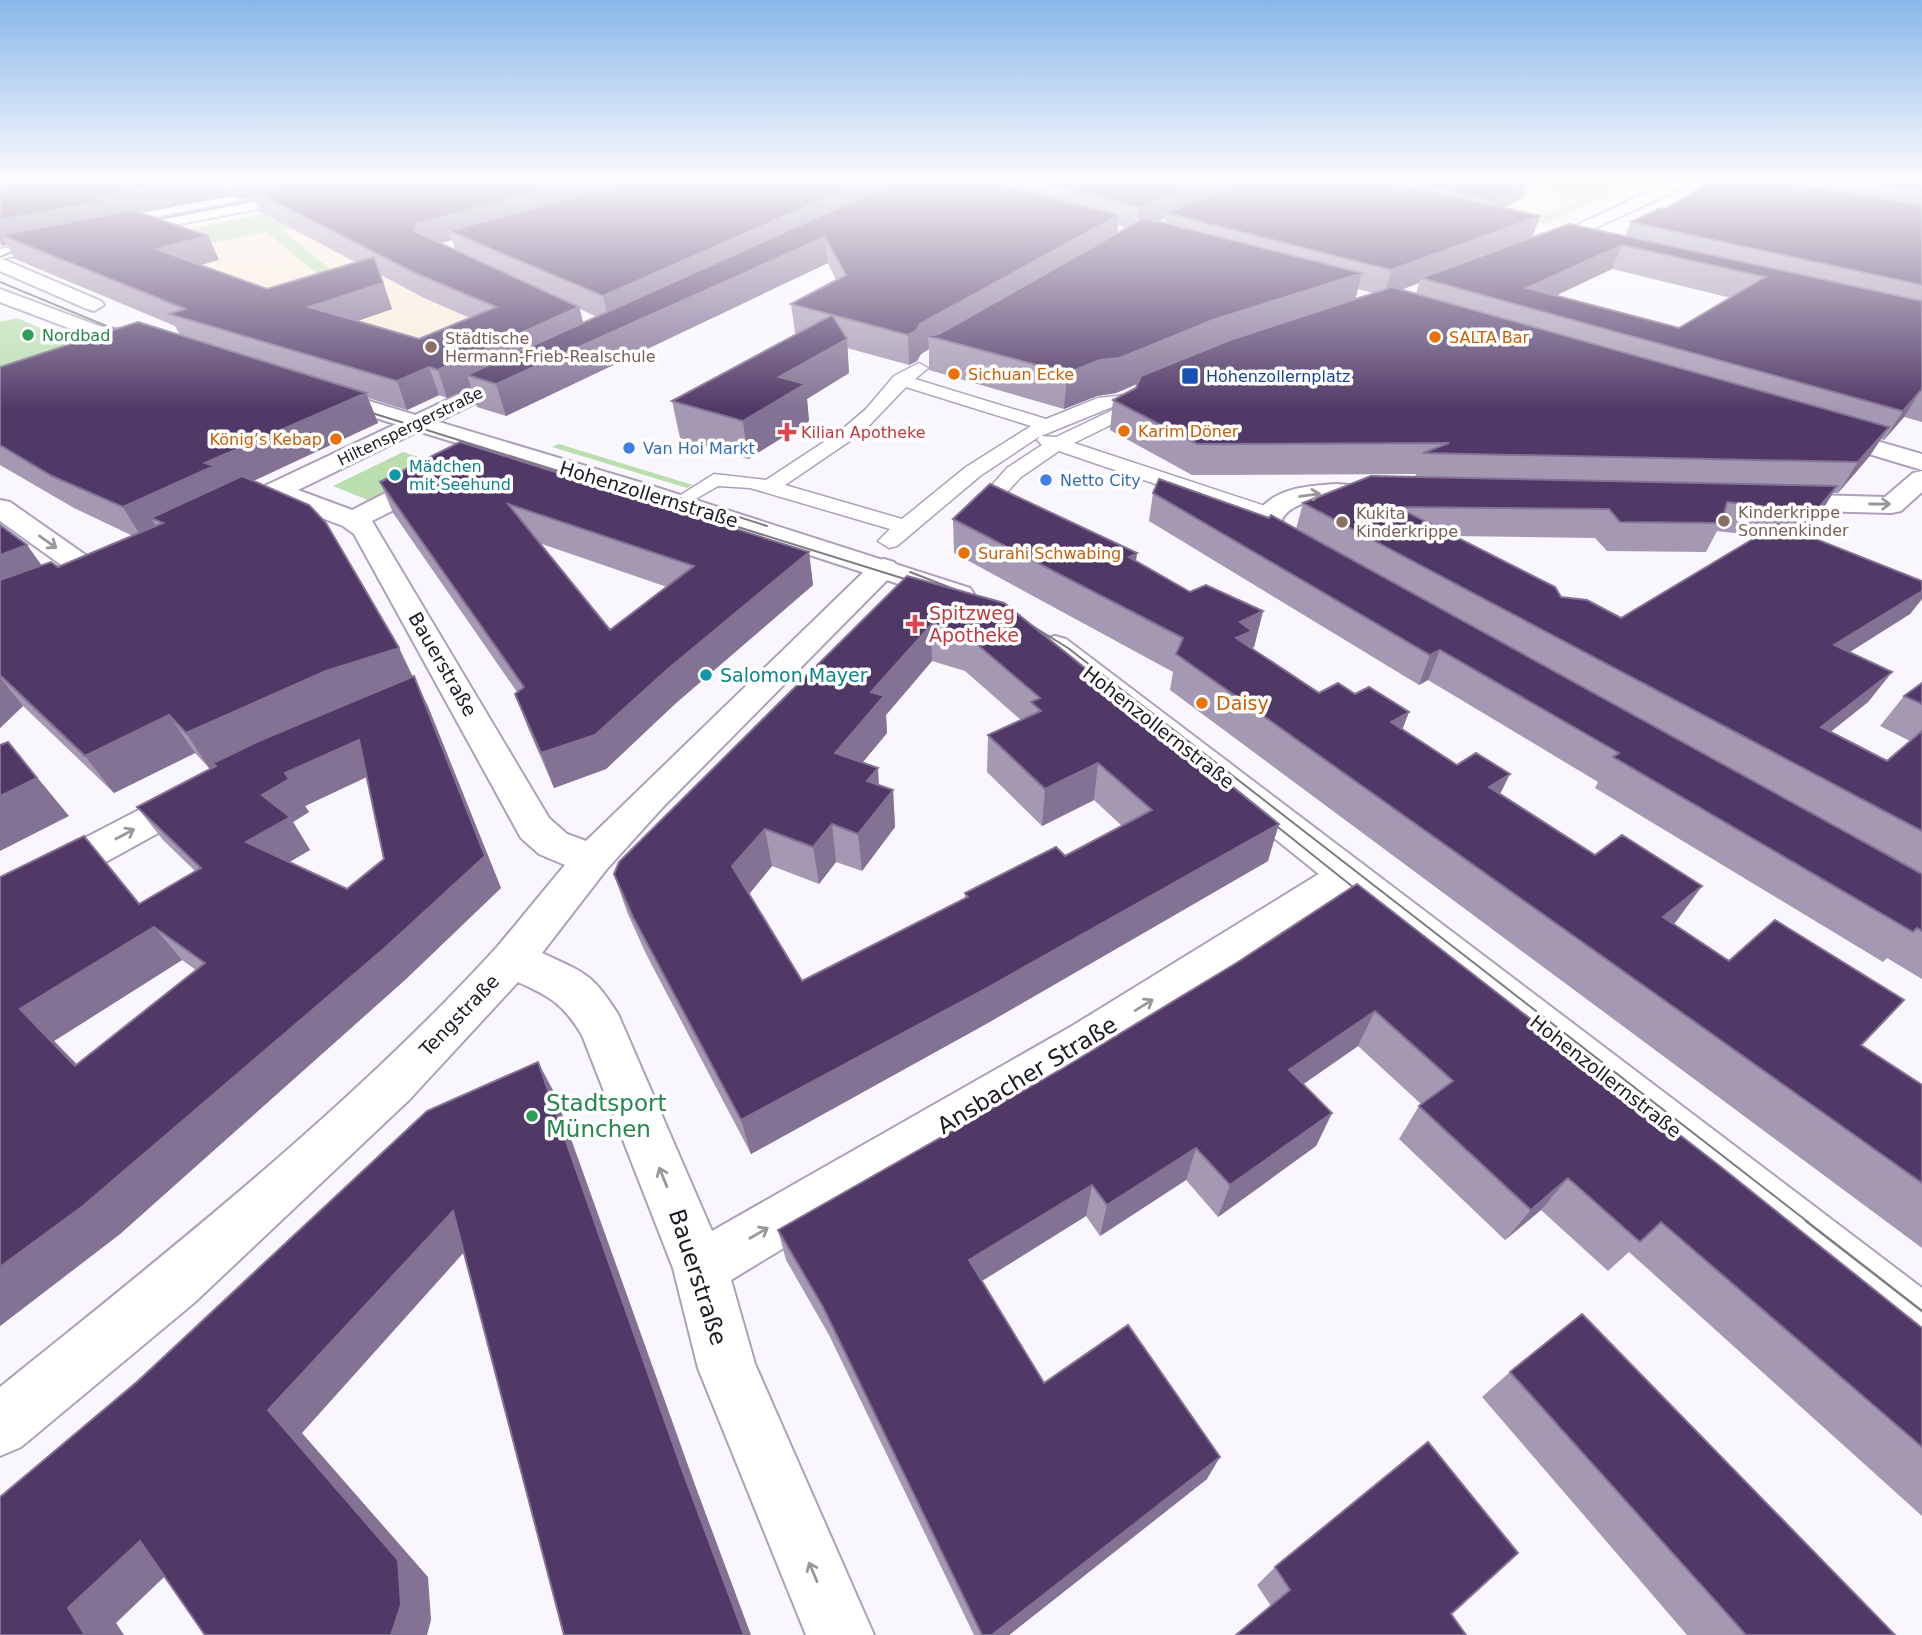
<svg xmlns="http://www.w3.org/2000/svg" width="1922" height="1635" font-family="'DejaVu Sans',sans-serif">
<rect width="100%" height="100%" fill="#f9f7fd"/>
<path fill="#fbebd9" d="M1360,180H1650L1553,227L1352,183Z
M303,205L577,335L424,404L169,324L243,300L160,261L165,232Z"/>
<path fill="#badead" d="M1551,180H1627L1635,181L1546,223L1534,221L1581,199L1533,188Z
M288,209L311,222L281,229L337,275L323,278L266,232L208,244L187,230Z
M17,318L85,347L0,375V322Z
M559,444L693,485L687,488L552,447Z
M403,452L447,466L375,503L333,486Z"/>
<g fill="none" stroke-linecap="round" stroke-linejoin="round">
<defs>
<path id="pedestrian" d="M919,363L928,368L915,379L1046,419L1098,398L1134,394L1137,398L1131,415L1074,443L1277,510L1280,515L1277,520H1261L1059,451L1021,477L996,504H982L979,500L1007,468L1042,445L1037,440L1040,436L980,476L897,546L889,548L878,541L890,529L750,488L718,486L678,509L668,503L714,474L766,480L839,432L866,409L894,376ZM906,387L1031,426L966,467L902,519L785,485L863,432ZM1117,405V408L1056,437L1041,436Z"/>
<path id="minor" d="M1674,180C1694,180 1752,181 1766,194L1758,199L1686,186L1543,252H1531L1528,248Z
M519,366L530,373L527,378L298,490L352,510L427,472H445L449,478L445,484L372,521L549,818L567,834L586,841L874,562L884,559L894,562L899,568L663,807L606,870L542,953C585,973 592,973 618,1014L712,1231L1072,1026L1335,864L1349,860L1363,864L1369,875L1363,886L1104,1054L731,1280L755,1364L874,1635H806L698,1368L673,1268L582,1035C563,1004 551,997 518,982L409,1100L195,1302L21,1447L0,1456V1387C169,1251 350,1108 497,947C520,920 542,892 565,865L539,854L521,838L354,534L343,526L277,501L240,519H220L216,513L220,507Z
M1825,426L1922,454V470L1816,438L1813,433L1816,428Z
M1922,471V492L1901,511L1891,513L1776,510L1766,508L1762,502L1766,496L1776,494L1885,497L1913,473Z
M1337,484L1389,488L1393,494L1389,500L1380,502C1352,501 1299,491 1282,519L1284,528L1313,544L1317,550L1313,556C1291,562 1252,543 1255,516C1272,488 1306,486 1337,484Z
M0,500L10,502L107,570L111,576L107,582L96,585L85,582L0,521Z
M196,783L209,787L215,796L209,805L15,912L0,917V882L183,787Z"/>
<path id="tertiary" d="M0,258L101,301L104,305L94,311L87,309L0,271Z
M0,289L99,326L166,338L169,343L158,349L87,335L0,302Z
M322,387L646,484L970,588L974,594L970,600L959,603L948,600L628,496L314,399L310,394L314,389Z
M1055,636L1066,639L1922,1288V1351L1902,1343L1044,653L1039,646L1044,639Z"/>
<path id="secondary" d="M357,180H388L380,185L0,259V249Z"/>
</defs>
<use href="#pedestrian" stroke="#ada0bc" stroke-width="3"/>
<use href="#minor" stroke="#ada0bc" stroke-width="4"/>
<use href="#tertiary" stroke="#ada0bc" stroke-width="4"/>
<use href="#secondary" stroke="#ada0bc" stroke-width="4"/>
<use href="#pedestrian" fill="#fff" fill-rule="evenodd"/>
<use href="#minor" fill="#fff" fill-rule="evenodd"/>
<use href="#tertiary" fill="#fff" fill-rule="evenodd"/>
<use href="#secondary" fill="#fff" fill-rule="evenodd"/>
<path stroke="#7e7b83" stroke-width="2" d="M139,223L273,197
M0,257L29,245
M0,282L133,337
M356,408L921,584
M667,494L767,526
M910,572L1003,608L1068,648L1808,1222
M1264,816L1368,899"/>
<path stroke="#7e7b83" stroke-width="2.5" d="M1806,1221L1922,1311"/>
</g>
<path fill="#a598b2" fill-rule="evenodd" d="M0,180H278L280,183L294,181L293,180H1378L1385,181V180H1537L1528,185L1524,197L1503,208L1532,237L1625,236L1631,222L1665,209L1714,180H1922V422L1904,417L1884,440L1881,439L1869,457L1838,493H1833L1820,514L1803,534L1922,581V599L1910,614L1850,652L1892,672L1868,702L1830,732L1887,761L1910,741L1880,726L1904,696L1922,683V979L1887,958L1883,962L1595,788L1598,782L1428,680L1419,685L1149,521L1153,493L1296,529L1303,503L1415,477L1416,474L1192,475L1110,430L1113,400L1136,388L1137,384L1116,393L1097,396L1064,409L929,370V349L921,354L917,361L909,365L847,348L849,373L807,399L809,421L748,459L680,438L672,401L797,334L795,333L791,304L836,280L828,263L506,416L477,407L471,387L447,398L439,395L407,410L368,398L378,423L252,481L399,648L413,677L429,709L501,888L406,979L120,1234L0,1326L84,836L140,904L195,871L163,840L137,807L210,769L195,753L114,793L23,706L0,728V525L27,545L41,565L58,567L133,536L74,508L0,465V367L180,335L175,326L15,259L7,245L2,246L0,244ZM231,196L239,200L253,197L259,211L357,263L267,289L200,265L219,260L208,236L141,213ZM1165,218V223L1158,222ZM1118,225L1127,228L1117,233ZM452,240L455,250L439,243ZM1612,269L1731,298L1679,328L1556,295ZM381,275L424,298L470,318L419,339L357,321L392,309ZM1419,283L1416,294L1401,290ZM1358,289L1373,293L1355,299ZM580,309L597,317L583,323ZM1717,531L1759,536L1621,618L1561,597L1455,536L1595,538L1607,551L1706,552ZM367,777L384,859L347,889L289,862L310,850L293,822L309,812L305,806ZM182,960L196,970L77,1065L54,1041Z
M380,482L809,552L813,585L676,703L606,769L554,788L528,728L515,694L517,692L393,513ZM539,543L667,587L610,630Z
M953,519L1137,553L1136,561L1190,592L1263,611L1254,647L1251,648L1319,693L1355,694L1409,712L1402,729L1595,855L1702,886L1673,924L1922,1085V1248L1170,690L1173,672L954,553Z
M907,576L1268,861L986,1024L751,1154L646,954L627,912L614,874ZM932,661L965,671L1021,720L988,735L987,772L1042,826L1094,800L1122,826L1065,856L965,893V899L802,981L749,894L772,866L819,884L836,862L862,871L895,827L893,790L879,785L862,763L887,733L886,715Z
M1357,884L1922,1328V1516L1629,1252L1608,1271L1541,1210L1505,1240L1399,1139L1419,1106L1421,1104L1358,1046L1303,1084L1332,1113L1316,1146L1218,1217L1186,1180L1100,1236L1086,1216L982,1281L1044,1383L1207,1479L1009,1635H974L829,1335L786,1260L778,1230L1065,1067L1238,962Z
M1510,1372L1895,1635H1687L1482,1397Z
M1275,1567L1451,1614L1271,1606L1257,1585Z"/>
<path fill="#837294" d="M190,180H224L231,196L114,218L1,235L7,245L2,246L0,242V220L93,197Z
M230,180H278L283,192L250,189L253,197L239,200Z
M580,180H663L449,231L452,240L424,247L414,231L416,224Z
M867,180H909L609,322L603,296Z
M1208,180H1258L1166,213L1165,218L1137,230L1139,207Z
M1515,180H1537L1528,185L1524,197L1489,216L1494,201Z
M1119,215L1116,241L944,340L928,336L929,349L921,354L917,361L909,365L908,335L920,324Z
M1540,216L1531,241L1421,278L1419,283L1384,296L1391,270Z
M208,236L219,260L168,274L156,249Z
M825,237L828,263L506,416L496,384Z
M1622,245L1612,269L1530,308L1527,288Z
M374,257L392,309L320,334L309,307Z
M1362,273L1354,305L1207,354L1116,393L1097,396L1064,409L1067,373L1213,320Z
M579,307L586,333L467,375L471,387L447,398L438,370Z
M847,339L849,373L807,399L809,421L748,459L743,421L779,377Z
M429,367L439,395L407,410L397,381Z
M1922,389L1904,417L1884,440L1903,411Z
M366,393L378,423L163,523L151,518L160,532L143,540L123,507L205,463Z
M1889,427L1869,457L1838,493L1858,462Z
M1837,486L1820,514L1797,540L1815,512Z
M27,545L52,580L0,602V555Z
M809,552L813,585L676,703L606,769L554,788L541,753L668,669Z
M1137,553L1132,587L1129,557Z
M1922,591V599L1910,614L1813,675L1834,645Z
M1263,611L1254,647L1248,650L1228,674L1240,622Z
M931,625L932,661L886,715L887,733L839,791L835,753L871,692Z
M399,648L416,684L213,763L217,768L211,771L186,733L326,671Z
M1440,650L1428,680L1419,685L1430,655Z
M1892,672L1868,702L1798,758L1821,727Z
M414,676L429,709L501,888L406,979L120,1234L0,1326V1267L386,947Z
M0,677L23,706L0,728Z
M1409,712L1395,749L1391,722Z
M169,715L195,753L114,793L85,756Z
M359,740L377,772L305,806L309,812L293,822L310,850L269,874L246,842L262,795L285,773Z
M8,742L69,816L0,851V796Z
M1098,763L1094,800L1042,826L1045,789Z
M878,768L880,805L893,790L895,827L862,871L858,834L867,781Z
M1510,774L1492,810L1489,787Z
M832,824L836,862L819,884L813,847Z
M1279,824L1268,861L986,1024L751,1154L741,1120Z
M765,829L772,866L741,904L732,866Z
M1702,886L1675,923L1637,954L1663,917Z
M154,927L182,960L54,1041L109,1097L75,1066L20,1009Z
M1375,1011L1358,1046L1275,1104L1289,1070Z
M538,1062L555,1094L695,1485L751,1635H744L680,1464Z
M1332,1113L1316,1146L1218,1217L1230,1185Z
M1196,1148L1186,1180L1100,1236L1107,1205Z
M1568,1178L1541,1210L1505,1240L1531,1210Z
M1092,1185L1086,1216L969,1289V1260Z
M453,1211L475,1240L302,1433L428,1577L431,1620L427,1635H391L268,1410Z
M1220,1457L1207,1479L1009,1635H992Z
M140,1541L183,1559L116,1623L124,1635H85L68,1608Z"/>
<path fill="#513967" stroke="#837294" stroke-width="2" fill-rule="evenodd" d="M0,180H190L93,197L105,201L0,220Z
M298,180H580L416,224L414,231L579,307L438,370L429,367L397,381L169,314L185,309L1,235L133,210L208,236L156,249L267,289L374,257L383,283L309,307L419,339L496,307L415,273L250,189Z
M633,180H867L603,296L449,231Z
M900,180H980L1119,215L920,324L916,331L908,335L791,304L846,275L825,237L496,384L467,375Z
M1033,180H1208L1139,207Z
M1243,180H1378L1540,216L1391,270L1166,213Z
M1398,180H1515L1528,183L1494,201Z
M1714,180H1771L1922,205V285L1631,222L1660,208L1665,209Z
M1853,180H1922V191Z
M1144,218L1362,273L1213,320L1120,358L1100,360L1067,373L928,336L939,334Z
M1569,224L1922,301V389L1903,411L1421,278ZM1622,245L1765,277L1679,328L1527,288Z
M1392,287L1889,427L1858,462L1423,453L1449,443L1197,444L1113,400L1136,388L1141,376L1230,340Z
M832,315L847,339L779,377L805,384L743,421L672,401Z
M138,322L366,393L205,463L214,466L123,507L52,476L0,445V367Z
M460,442L809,552L668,669L595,735L541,753L515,694L524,687L380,482ZM508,504L694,566L610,630Z
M242,476L309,505L326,523L399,648L326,671L186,733L169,715L85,756L0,675V580L51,562L58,567L163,523L151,518Z
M1371,476L1837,486L1815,512L1727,502L1722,523L1620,522L1609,509L1397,507L1555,587L1561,597L1587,600L1621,618L1778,524L1922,581V591L1834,645L1892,672L1821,727L1887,761L1922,731V831L1303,503Z
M1159,479L1269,518L1271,515L1922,874V931L1917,928L1913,932L1613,757L1619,753L1440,650L1430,655L1153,493Z
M990,484L1137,553L1129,557L1190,592L1206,585L1263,611L1240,622L1252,631L1236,638L1319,693L1338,683L1355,694L1369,687L1409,712L1391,722L1457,765L1476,753L1510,774L1489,787L1595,855L1622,835L1702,886L1663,917L1729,961L1775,920L1904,1000L1861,1045L1922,1085V1183L1176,654L1183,638L953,519Z
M0,525L27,545L0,555Z
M907,576L1004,603L1279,824L987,988L741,1120L633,917L614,874L619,862ZM931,625L965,634L1040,698L1031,702L1041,711L988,735L1045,789L1098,763L1152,810L1065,856L1056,847L965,893L968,897L802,981L732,866L765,829L813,847L832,824L858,834L893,790L867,781L878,768L835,753L884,696L871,692Z
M414,676L485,856L386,947L83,1206L0,1267V877L84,836L139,904L201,868L137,807L216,766L213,763L261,740ZM359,740L384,859L347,889L246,842L290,817L262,795L289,779L285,773ZM154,927L205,963L75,1066L20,1009Z
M1922,683V704L1904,696Z
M8,742L37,778L0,796V745Z
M1357,884L1721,1167L1922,1328V1447L1661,1222L1640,1242L1568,1178L1531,1210L1419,1106L1453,1081L1375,1011L1289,1070L1332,1113L1230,1185L1196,1148L1107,1205L1092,1185L969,1260L1044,1383L1128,1325L1220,1457L992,1635H982L823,1307L778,1230L1065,1067L1238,962Z
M538,1062L680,1464L744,1635H564L453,1211L268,1410L398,1560L401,1605L391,1635H205L140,1541L68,1608L85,1635H0V1497L138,1381L427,1111Z
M1582,1314L1895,1635H1746L1510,1372Z
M1428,1442L1518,1553L1451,1614L1466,1635H1236L1290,1590L1275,1567Z"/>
<defs><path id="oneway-shaft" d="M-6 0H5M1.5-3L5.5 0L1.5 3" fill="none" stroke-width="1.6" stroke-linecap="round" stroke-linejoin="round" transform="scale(1.75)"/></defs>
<g stroke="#99979c">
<use href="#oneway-shaft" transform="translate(1310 495) rotate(-8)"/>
<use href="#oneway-shaft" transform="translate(1880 504)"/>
<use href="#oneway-shaft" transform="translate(48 542) rotate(35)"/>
<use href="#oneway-shaft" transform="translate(125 834) rotate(-28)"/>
<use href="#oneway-shaft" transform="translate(1144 1005) rotate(-32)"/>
<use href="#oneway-shaft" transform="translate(663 1177) rotate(-112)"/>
<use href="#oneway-shaft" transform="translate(759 1233) rotate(-30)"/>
<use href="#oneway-shaft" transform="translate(813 1572) rotate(-113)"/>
</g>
<linearGradient id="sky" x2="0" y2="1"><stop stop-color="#89b7ea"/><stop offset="0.44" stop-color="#fcfbfe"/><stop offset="1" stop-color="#fcfbfe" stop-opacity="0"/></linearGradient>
<rect width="1922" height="409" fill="url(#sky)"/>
<g fill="#2e9e5b" stroke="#fff" stroke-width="2.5">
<circle cx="28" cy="335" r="7"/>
<circle cx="532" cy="1116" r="7"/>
</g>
<g fill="#e8710a" stroke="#fff" stroke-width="2.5">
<circle cx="1435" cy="337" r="7"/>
<circle cx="954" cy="374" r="7"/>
<circle cx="1124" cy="431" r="7"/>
<circle cx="336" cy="439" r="7"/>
<circle cx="964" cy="553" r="7"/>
<circle cx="1202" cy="703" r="7"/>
</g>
<g fill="#8d6e63" stroke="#fff" stroke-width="2.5">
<circle cx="431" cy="347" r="7"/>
<circle cx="1724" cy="521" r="7"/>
<circle cx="1342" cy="522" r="7"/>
</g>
<rect fill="#1a4fb4" stroke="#fff" stroke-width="2.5" x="1181" y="367" width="18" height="18" rx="3.5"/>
<g fill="#e0444e" stroke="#fff" stroke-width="2.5">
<path d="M783.5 421.5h7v7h7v7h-7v7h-7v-7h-7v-7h7z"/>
<path d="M911.5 613.5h7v7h7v7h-7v7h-7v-7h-7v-7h7z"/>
</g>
<g fill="#3f7fe0" stroke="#fff" stroke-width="2.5">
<circle cx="629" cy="448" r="7"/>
<circle cx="1046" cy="480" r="7"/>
</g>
<g fill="#0f9aa8" stroke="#fff" stroke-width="2.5">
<circle cx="395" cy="475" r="7"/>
<circle cx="706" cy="675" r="7"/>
</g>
<g text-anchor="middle" stroke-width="7" stroke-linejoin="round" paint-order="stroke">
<g font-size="16" fill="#27864d" stroke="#fff" text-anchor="start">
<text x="42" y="341">Nordbad</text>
</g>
<g font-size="16" fill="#c56008" stroke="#fff" text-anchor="start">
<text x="1449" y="343">SALTA Bar</text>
<text x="968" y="380">Sichuan Ecke</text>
<text x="1138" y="437">Karim Döner</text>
<text x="322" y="445" text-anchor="end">König’s Kebap</text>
<text x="978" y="559">Surahi Schwabing</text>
</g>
<g font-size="16" fill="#785e54" stroke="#fff" text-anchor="start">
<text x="445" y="344">Städtische<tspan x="445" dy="18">Hermann-Frieb-Realschule</tspan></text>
<text x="1738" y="518">Kinderkrippe<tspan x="1738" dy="18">Sonnenkinder</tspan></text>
<text x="1356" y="519">Kukita<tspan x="1356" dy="18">Kinderkrippe</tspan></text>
</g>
<g font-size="16" fill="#164399" stroke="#fff" text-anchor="start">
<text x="1206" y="382">Hohenzollernplatz</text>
</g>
<g font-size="16" fill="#1d1822" stroke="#fff">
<text transform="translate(410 426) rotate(-26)" y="6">Hiltenspergerstraße</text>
</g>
<g font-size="16" fill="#be3a42" stroke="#fff" text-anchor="start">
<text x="801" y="438">Kilian Apotheke</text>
</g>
<g font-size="16" fill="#366cbe" stroke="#fff" text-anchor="start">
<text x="643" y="454">Van Hoi Markt</text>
<text x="1060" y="486">Netto City</text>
</g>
<g font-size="16" fill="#0d838f" stroke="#fff" text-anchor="start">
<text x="409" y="472">Mädchen<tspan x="409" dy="18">mit Seehund</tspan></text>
</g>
<g font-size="19" fill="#1d1822" stroke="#fff">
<text transform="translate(649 494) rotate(17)" y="7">Hohenzollernstraße</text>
<text transform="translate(443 664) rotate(60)" y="7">Bauerstraße</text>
<text transform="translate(1159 727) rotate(38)" y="7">Hohenzollernstraße</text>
<text transform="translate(459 1015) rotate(-46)" y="7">Tengstraße</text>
<text transform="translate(1606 1076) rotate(38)" y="7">Hohenzollernstraße</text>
</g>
<g font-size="19" fill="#be3a42" stroke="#fff" text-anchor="start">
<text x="929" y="620">Spitzweg<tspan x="929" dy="22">Apotheke</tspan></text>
</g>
<g font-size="19" fill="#0d838f" stroke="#fff" text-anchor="start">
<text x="720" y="682">Salomon Mayer</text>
</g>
<g font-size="19" fill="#c56008" stroke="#fff" text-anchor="start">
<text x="1216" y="710">Daisy</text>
</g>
<g font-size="23" fill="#1d1822" stroke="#fff">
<text transform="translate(1027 1075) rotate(-31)" y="8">Ansbacher Straße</text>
<text transform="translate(698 1277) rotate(72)" y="8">Bauerstraße</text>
</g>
<g font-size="23" fill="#27864d" stroke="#fff" text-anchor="start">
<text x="546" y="1111">Stadtsport<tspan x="546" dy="26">München</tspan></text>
</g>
</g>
</svg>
